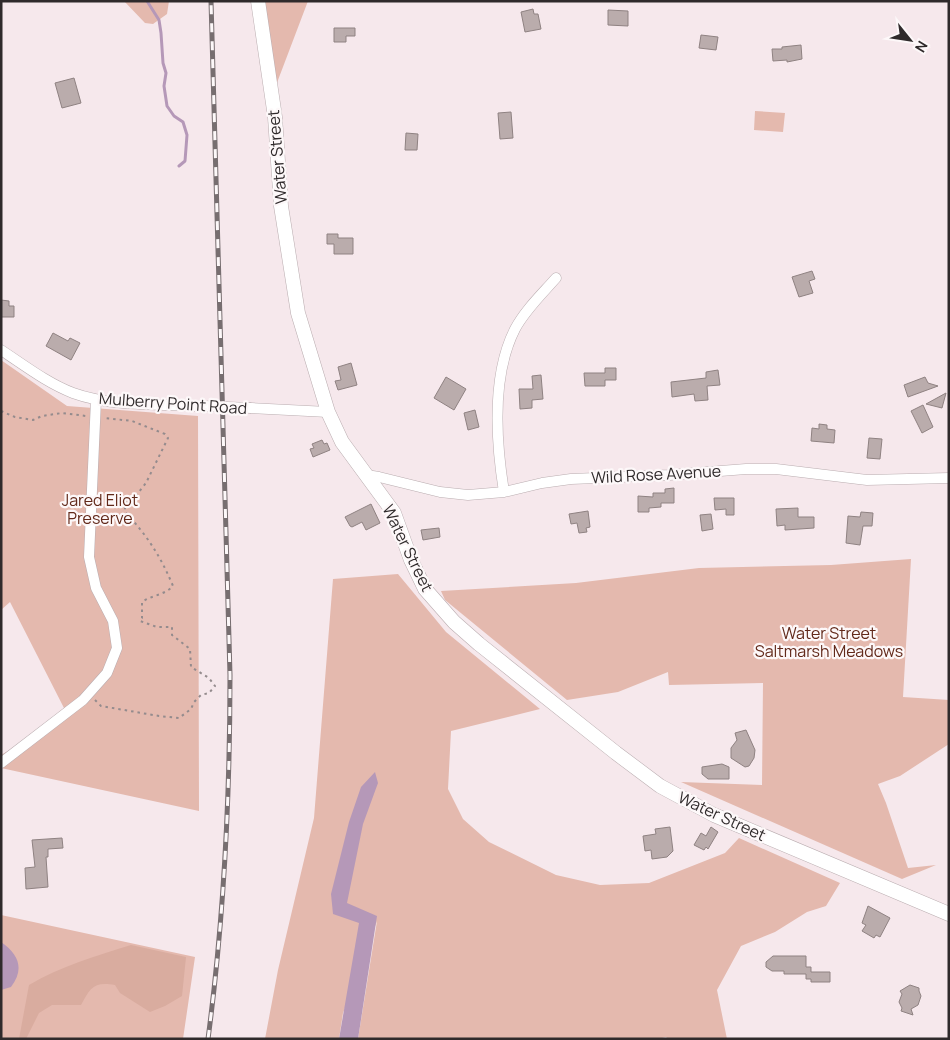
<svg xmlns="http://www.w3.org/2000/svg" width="950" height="1040" font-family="Manrope,sans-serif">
<rect width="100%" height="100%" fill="#f6e8ec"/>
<path fill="#e4b9ae" d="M124,1H169L167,14L153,24L145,23Z
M264,1H308L275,88Z
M755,111L785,113L783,132L754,130Z
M1,360L67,406L198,416L199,811L1,768V755L23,742L64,708L10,602L1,610Z
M911,559L903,697L949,700V744L900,776L878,784L886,803L908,868L936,865L902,879L681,782L762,785L763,683L669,685L668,672L618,692L567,700L445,600L441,591L576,583L699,568L831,565Z
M398,574L446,632L540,709L451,731L448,789L463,819L489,842L556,875L600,885L649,883L725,853L739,838L840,883L826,906L807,912L775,932L741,946L717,990L727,1039H668L666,1037L658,1039H358L377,921L343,1013L339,1039H265L278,970L314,818L333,579Z
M1,915L195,957L183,1039H1Z"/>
<path fill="#d9ac9f" d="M131,945L186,957L182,996L165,1006L150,1012L120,993L115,985C94,981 90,988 81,1005H52L39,1013L26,1039H19L29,985C61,966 96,956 131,945Z"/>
<path fill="#b598b8" d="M375,772L378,783L363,824L347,903L377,916L358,1039H339L359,923L333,914L331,894L349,822L361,787Z
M1,942C20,955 24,970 11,987L1,990Z"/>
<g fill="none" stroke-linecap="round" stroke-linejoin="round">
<path stroke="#b598b8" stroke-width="3" d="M147,1L159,20L161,33L163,63L166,73L164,86L167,106L174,116L183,122L187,135L185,161L179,166"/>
</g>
<path fill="#baacac" stroke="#8f8282" d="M533,9L534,14H538L541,29L525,32L521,12Z
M608,10L628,11V26L608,25Z
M334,28H355V36H346V42H334Z
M701,35L718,37L716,50L699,48Z
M801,45L802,59L787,62V60L773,61L772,49H782V47Z
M74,78L81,103L62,108L55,83Z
M511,112L513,138L500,139L498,113Z
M406,133L418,134L417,150H405Z
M327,234H338V238H353V254H334V244H327Z
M812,271L815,279L809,281L813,293L799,297L792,277Z
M1,300L9,301V306H14V317H1Z
M53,333L68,341L70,338L80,343L71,360L46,346Z
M351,363L357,385L338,390L335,381L341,380L338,367Z
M605,368H616V380H605V386H585L584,373H605Z
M718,370L720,385L707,386L708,400L695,401L694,394L672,397L671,382L706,378V372Z
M541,375L543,399L532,400V408L520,409L519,389H533L532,376Z
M446,377L466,389L454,410L434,398Z
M925,377L928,383L938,386L908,397L904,385Z
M946,393L942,408L926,404Z
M923,405L933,427L922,433L911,411Z
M475,410L479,427L468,430L464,413Z
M819,424L827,425V429L835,430L834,443L811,441L812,428L819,429Z
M869,438L882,439L880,459L867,458Z
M322,440L324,444L327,443L330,450L313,457L310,449L314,448L312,444Z
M674,488V503H661V507L649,508V512H638V496L653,497V493H665V489Z
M714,498H734V515H726V509L715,510Z
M371,504L380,523L366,530L362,522L352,527L350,526L345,517Z
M798,508V517H814V528L785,530V525L777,526L776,509Z
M588,511L590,527L586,528L587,532L579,533L577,523L571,524L569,514Z
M861,512L873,513L872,526H863L860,545L846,543L848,516L860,517Z
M711,514L713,529L702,531L700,515Z
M439,528L440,537L423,540L421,530Z
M746,730L755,750L754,758L749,766L745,767L731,758V748L737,740L735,733Z
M722,764L729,767V779H708L702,774V767Z
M670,827L673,851L667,857L652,859L651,850L645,851L643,836L656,834L655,829Z
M711,827L718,832L708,849L706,847L704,850L694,845L701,833L706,836Z
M62,838L63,848L48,849V857H46L48,887L26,889L25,868L35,867L32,840Z
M868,906L890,918L880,937L876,935L874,938L862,931L866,925L862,923Z
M773,956H806V967H811V972H830V982H811V979H806V974H784V971H772L766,967V962Z
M910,985L919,988V991L921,996L918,1005L911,1009L913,1015L901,1011L902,1008L899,1002L902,994L900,991Z"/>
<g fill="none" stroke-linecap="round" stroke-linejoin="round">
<defs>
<path id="street" d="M1,350C24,365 47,383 73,393C111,407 162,404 202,406
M251,408L328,412
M366,475L379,477L440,492L468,495L504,492L542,483L571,479L669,475L746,469H776L867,480L949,478
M504,492C496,442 491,376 515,329C525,310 542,294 556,278
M1,763L83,700L107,673L117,648L113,621L96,588L89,557L96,400"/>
<path id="secondary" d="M258,1L275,117L281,206L298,313L328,412L342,442L394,513L411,560L425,589L454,622L479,644L616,753L660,786L714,815L949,914"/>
</defs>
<use href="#street" stroke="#baadb0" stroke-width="11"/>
<use href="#secondary" stroke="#baadb0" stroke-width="15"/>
<path stroke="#948b8d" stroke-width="2" stroke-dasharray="2.5 4" stroke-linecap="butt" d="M1,411L15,417L33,420L42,416L62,413L86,416
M95,700L101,706L159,716L179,718L191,709L194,702L201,695L209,693L215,686L209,678L191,667L190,649L172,635V627H157L140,621L142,618V602C152,595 165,595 173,586C161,557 147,535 125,512V502L138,493L146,483L168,438L165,434L132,421L105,418"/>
<use href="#street" stroke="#fff" stroke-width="10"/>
<use href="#secondary" stroke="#fff" stroke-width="14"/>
<defs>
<path id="rail" d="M208,1039C224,918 230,797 230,675L211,1"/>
</defs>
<use href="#rail" stroke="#776e70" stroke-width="5"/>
<use href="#rail" stroke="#fdf8f9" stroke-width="3" stroke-dasharray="9" stroke-linecap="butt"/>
<defs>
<path id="street-bridge" d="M202,406L251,408"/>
</defs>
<use href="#street-bridge" stroke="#baadb0" stroke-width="11" stroke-linecap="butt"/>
<use href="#street-bridge" stroke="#fff" stroke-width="10"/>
</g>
<g text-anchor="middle" stroke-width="4.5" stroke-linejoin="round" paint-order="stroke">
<g font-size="16" fill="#2f2a2b" stroke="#fdf8f9">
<text transform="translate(277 157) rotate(-95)" y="6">Water Street</text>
<text transform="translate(173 403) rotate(4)" y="6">Mulberry Point Road</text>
<text transform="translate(656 474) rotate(-3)" y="6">Wild Rose Avenue</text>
<text transform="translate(408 548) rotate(64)" y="6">Water Street</text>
<text transform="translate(722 816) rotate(25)" y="6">Water Street</text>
</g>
<g font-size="16" fill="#62291a" stroke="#fdf8f9">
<text x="100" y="506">Jared Eliot<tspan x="100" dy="18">Preserve</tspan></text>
<text x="829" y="639">Water Street<tspan x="829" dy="18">Saltmarsh Meadows</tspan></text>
</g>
</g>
<rect width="950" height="1040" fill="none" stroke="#2f2a2b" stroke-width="5"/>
<g transform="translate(910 40) rotate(120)" stroke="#fdf8f9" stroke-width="4" paint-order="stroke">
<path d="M0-4L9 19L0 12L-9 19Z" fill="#2f2a2b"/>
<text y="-8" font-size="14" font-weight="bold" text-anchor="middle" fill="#2f2a2b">N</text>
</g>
</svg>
